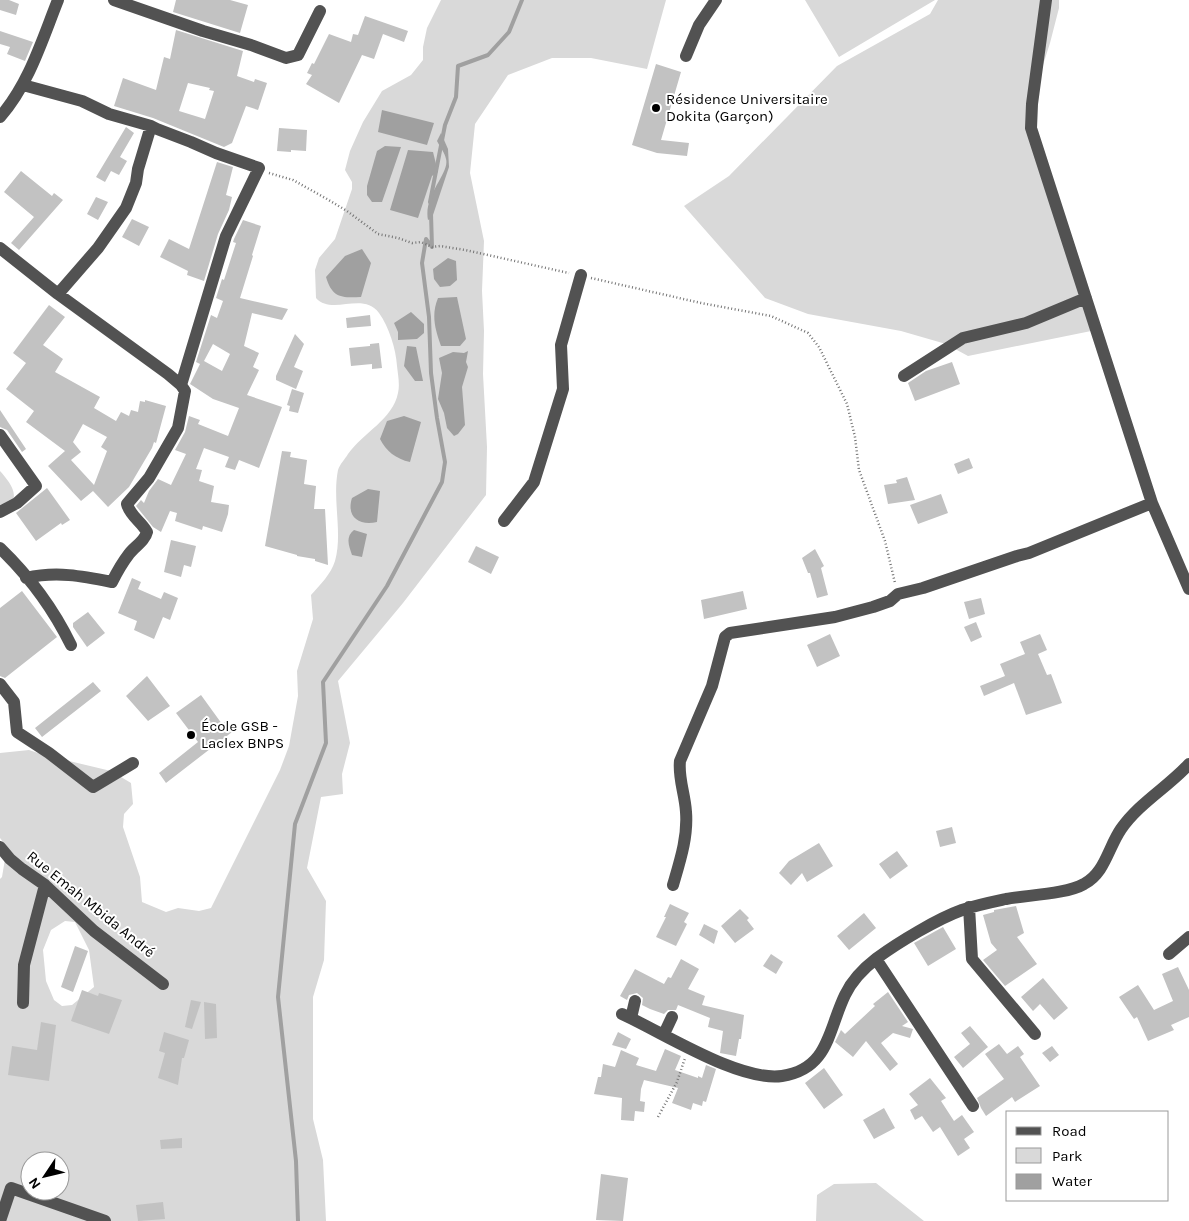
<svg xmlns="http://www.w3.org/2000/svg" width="1189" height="1221" font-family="Karla,sans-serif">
<rect width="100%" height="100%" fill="#fff"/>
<path fill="#d9d9d9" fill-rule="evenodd" d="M441,0H666L647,69L591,58H552L508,75L475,124L470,173L484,241L482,291L484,331L483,374L487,447L486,495L403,603L338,681L350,743L342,774L343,794L321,797L307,868L326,901L324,960L313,997V1119L323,1160L326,1221H0V879L2,877L7,847L0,838V753L29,750L44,755L111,771L131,783L133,804L124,814L123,827L140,877L142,902L166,912L178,908L199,911L211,908L280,770L289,746L298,696L297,671L313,619L311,595C320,585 331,574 335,561C343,533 332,500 338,470C340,464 345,459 348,454C363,433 393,419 398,393C400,385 398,375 397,366C396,349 389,327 379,313C363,291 332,316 316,298L315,270L319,258L335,239L352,189V182L345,170L350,151L363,122L382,91L411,75L423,60V47L427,28ZM65,921L75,922L89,950L94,987L72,1005L62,1006L54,1000L46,981L43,950L51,930ZM30,1161H60V1191H30Z
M805,0H935L839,57Z
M938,0H1059V8L1050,43L1036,87L1031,126L1096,330L968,356L946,344L901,331L808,314L765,298L684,206L729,176L837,66L930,14Z
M0,471C7,479 17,490 13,501L0,507Z
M876,1183L924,1221H816L817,1195L834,1184Z"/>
<path fill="#a0a0a0" d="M382,110L434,123L427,145L378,132Z
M441,133L448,149L449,167L432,218L428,220C423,195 450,173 446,159C445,153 440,147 437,141Z
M385,146L401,147L382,202H372L367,195V186L377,151Z
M408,150L433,152L438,172L432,176L418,218L390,210Z
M362,249L371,263L361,297C342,298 332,298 326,277L345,256Z
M448,258L456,261L457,280L450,286L440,287L434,279L433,269Z
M457,297L466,339L460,346H441C435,329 431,315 438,298Z
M411,312L424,324V333L417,339L398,340V332L394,323Z
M407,346L416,347L423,381H415L404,366Z
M468,351L466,362L468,367L462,387L465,425L458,434L454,436L447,428L444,413L438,399L442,373L439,358L453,352L464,353Z
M404,416L421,422L410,462C396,459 386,451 380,439L387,421Z
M368,489L380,491L377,522C359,526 346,517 352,498Z
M354,530L367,534L362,557L352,555C349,546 345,537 354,530Z"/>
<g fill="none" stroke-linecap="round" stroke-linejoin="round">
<path stroke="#a0a0a0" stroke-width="4" d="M430,202L445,125L456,97L458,66L488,55L509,32L522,0
M298,1221L296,1161L278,997L295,824L326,743L323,682L387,586L442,482L445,462L437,418L431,373L429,317L422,263L426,239L432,247L431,214"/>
</g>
<path fill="#c2c2c2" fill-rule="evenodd" d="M0,0H9L19,4L16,15L0,10Z
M176,0H230L248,5L240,33L173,12Z
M365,16L408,31L404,42L383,34L374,59L362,55L339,103L306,84L312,75L307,73L312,63L314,64L329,34L351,42L353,34L358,35Z
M176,30L243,51L237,76L254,82L255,79L267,83L258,110L246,106L232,143L224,147L153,118L114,106L123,78L156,90L164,57L170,59ZM188,83L210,88L209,90L214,91L205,119L179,111Z
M0,31L33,42L25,61L7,54L10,47L0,44Z
M656,64L681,72L661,140L689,143L687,156L657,153L632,145Z
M126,127L134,133L120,157L127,161L119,175L111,171L105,182L96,177Z
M279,128L307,130L306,151L291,150V152L277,151Z
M217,162L233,167L226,195L232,197L229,210L218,234L204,281L187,275L188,271L160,257L169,239L189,249Z
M21,171L52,196L54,193L63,200L19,250L11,243L34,217L4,192Z
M96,197L108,202L98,220L87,214Z
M132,219L149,227L139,246L122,237Z
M243,220L261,226L252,255L253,256L240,298L288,309L282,320L252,313L244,346L259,353L253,367L259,370L247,395L282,407L259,468L239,460L235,470L225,467L229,457L204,448L196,469L202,470L199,481L214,486L211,502L229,505L228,514L222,532L203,526L202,530L175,521L177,513L170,511L161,532L153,527L136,506L141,500L144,503L149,491L158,479L171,485L186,454L175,450L185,432L189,416L200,420L198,424L228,436L239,408L213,399L190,384L200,364L196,362L211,315L217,318L223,301L216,298L222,279L224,280L236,243L233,242L234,239ZM213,344L230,354L222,371L204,361Z
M49,305L65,317L43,345L63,359L55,372L100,397L94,408L116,421L121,412L129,416L131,410L138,412L140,401L145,402V400L166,406L156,443L154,442L152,448L129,487L108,507L93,491L81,501L48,466L65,451L26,422L34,411L6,389L26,363L13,353ZM83,424L107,437L101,447L107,451L94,485L71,460L81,452L73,442Z
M370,315L371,326L347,328L346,318Z
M295,334L304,344L294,367L303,371L296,389L276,380V376Z
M379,343L382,368L372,369V364L351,366L349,348L370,346V344Z
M952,362L960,384L915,401L908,383L926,371Z
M292,389L304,393L298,413L289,411L290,406L287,405Z
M0,410L26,449L22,452L7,430L0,427Z
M282,451L291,452L290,457L307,460L304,484L316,486L314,509H325L328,565L315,561V559L297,556V555L265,546Z
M969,458L973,468L958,474L954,464Z
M907,477L915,500L888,504L884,485L897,483L896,480Z
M47,488L70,520L62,525L61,523L36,541L16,513Z
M941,494L948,513L918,524L910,505Z
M171,540L196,546L191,567L184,565L181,577L164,572Z
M476,546L499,557L491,574L468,562Z
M815,549L824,566L821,568L828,595L817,598L810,573H808L802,558Z
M132,578L141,582L138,589L161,599L164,592L178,598L170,620L163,617L154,639L134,630L137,621L118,613Z
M22,591L57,637L5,678L0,676V608Z
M743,591L747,609L704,619L701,600Z
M981,598L985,614L969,619L964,602Z
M88,612L105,633L87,647L73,627V623Z
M976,622L982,637L971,642L964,627Z
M830,634L840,656L817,667L807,645Z
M1040,634L1047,650L1038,654L1047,675L1051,674L1062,703L1026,715L1014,683L984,696L980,686L1005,676L1000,664L1025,654L1020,642Z
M147,676L170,706L148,721L126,696Z
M93,682L101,691L42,737L35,728Z
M201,695L222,724L225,722L232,732L166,783L159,773L198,742L176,713Z
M952,827L956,843L940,847L936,831Z
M819,843L833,866L807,882L802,873L791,885L779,873L789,861Z
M897,851L908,866L890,879L879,864Z
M670,904L689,913L684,922L687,924L676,946L656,937L666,917H664Z
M1016,906L1024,933L1017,937L1037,964L1005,986L983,960L997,950L991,943L983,915L994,912V910Z
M740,909L749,918L747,920L754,929L735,943L721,926Z
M864,913L876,928L849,950L837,936Z
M704,924L718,931L714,944L699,935Z
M943,927L956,949L928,966L914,943Z
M75,946L88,951L73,992L61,987Z
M771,954L783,962L776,974L763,966Z
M681,959L699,969L688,989L705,996L702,1005L744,1015L741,1039H739L736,1056L720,1053L723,1031L708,1027L710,1018L678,1005L676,1010H668L664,1014L650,1009L642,1005L643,998L637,993L629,995L627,1000L620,996L635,969L664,984L668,977L671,978Z
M1178,967L1189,990V1017L1171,1025L1174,1030L1148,1041L1137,1017L1134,1019L1119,997L1138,985L1154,1010L1173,1001L1162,974Z
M1043,978L1068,1008L1054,1020L1040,1004L1033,1011L1021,997Z
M82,990L98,996L99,993L122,1000L109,1034L71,1021Z
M888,992L908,1022L902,1026L913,1029L910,1038L893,1033L881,1043L898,1064L890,1071L866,1041L853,1057L835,1042L841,1030L845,1034L875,1006L873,1004Z
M191,1000L201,1002L192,1029L185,1027Z
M204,1002L216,1004L217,1038L205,1039Z
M41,1022L56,1025L49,1081L8,1075L12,1046L37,1050Z
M970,1026L988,1047L963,1068L954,1057L970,1044L961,1033Z
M164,1032L189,1040L184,1058H182L178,1085L158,1078L165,1053L159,1051Z
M618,1032L631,1039L626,1049L612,1045Z
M999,1044L1007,1054L1018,1046L1024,1054L1020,1057L1040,1086L1015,1102L1012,1097L986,1116L981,1108L977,1098L1004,1079L985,1054Z
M1052,1046L1059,1055L1050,1062L1042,1053Z
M665,1049L681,1056L675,1070L698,1078V1076L702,1078L706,1065L716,1069L706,1102L703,1101L702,1106L693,1103L691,1110L672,1103L678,1088L644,1080L641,1089L640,1101L645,1102L644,1112L635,1111L634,1121L621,1120L622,1098L594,1094L598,1077H601L603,1064L615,1067L621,1050L639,1058L636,1065L656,1071Z
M824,1068L843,1095L824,1109L805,1083Z
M930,1078L946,1098L941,1101L954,1121L962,1115L974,1132L964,1139L970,1148L958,1156L940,1127L933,1132L922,1116L915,1120L910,1110L918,1105L909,1094Z
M884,1108L895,1128L874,1139L863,1120Z
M182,1138V1148L161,1149L160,1140Z
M601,1174L628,1178L623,1221L596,1220Z
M163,1202L165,1219L138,1221L136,1205Z"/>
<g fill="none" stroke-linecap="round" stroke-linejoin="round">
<path stroke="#747474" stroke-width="2.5" stroke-dasharray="1 2.5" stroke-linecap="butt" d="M269,173L293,180L327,199L347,211L378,234L398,238L412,243L421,242L432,247L440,246L465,250L569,273
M591,278L701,303L771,316L808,333L819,347L847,404L855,437L859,470L885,541L895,583
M658,1117L677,1082L685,1058"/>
<path stroke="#525252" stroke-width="12" d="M114,0L203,31L251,45L286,58L298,55L320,11
M1046,0L1032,104L1031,128L1152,503L1189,589
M686,56L699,25L716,0
M23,85L82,101L109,114L151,126L157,129L191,142L216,153L259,168L226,236L181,385
M0,117C29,84 42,40 58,0
M0,248L58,294L168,374L181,385L185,391L178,428L149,478L127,504C130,516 141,521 147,532C145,541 134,547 129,554C122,563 117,572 112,582C82,576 56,571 26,578
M58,294L98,248L126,208L136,183L138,169L151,126
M904,376L963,338L1026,323L1086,298
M0,435L36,486L17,503L0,512
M504,521L534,482L563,389L561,345L581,275
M0,548C28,575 54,610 71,645
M0,684L14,702L17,732L49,753L93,787L133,763
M0,847L10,859L22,869L45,885L94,931L163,984
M673,885C680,861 688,837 686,812C685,794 678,778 680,761L712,686L725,637L730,633L835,617L873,607L890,601L898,594L923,588L1017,556L1029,553L1152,503
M969,907L972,959L1035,1034
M1169,954L1189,937
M876,959L973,1106
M23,1003L24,965L45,885
M622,1014C662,1032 739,1082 782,1076C829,1069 828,1030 845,995C852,980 864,968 877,958C899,942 937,919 962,910C977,905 992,902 1006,899C1028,895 1067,894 1084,884C1105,873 1108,848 1121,829C1139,803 1168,787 1189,764
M631,1018L635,1001
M664,1034L672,1017
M0,1221L11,1188L105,1221"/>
</g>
<g fill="#000" stroke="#fff" stroke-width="2">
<circle cx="656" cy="108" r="5"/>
<circle cx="191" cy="735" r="5"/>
</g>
<g text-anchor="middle" stroke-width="4" stroke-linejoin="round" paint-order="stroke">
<g font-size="15" fill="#000" stroke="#fff" text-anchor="start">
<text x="666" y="104">Résidence Universitaire<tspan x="666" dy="17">Dokita (Garçon)</tspan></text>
<text x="201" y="731">École GSB -<tspan x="201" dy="17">Laclex BNPS</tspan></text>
</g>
<g font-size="15" fill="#000" stroke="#fff">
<text transform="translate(91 904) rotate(39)" y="5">Rue Emah Mbida André</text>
</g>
</g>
<rect x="1006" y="1111" width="162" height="90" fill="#ffffff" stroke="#999999"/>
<rect x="1016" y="1127" width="25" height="8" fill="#525252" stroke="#999999"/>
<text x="1052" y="1136" font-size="15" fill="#000000">Road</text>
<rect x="1016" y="1148" width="25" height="15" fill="#d9d9d9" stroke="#999999"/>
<text x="1052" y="1161" font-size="15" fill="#000000">Park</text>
<rect x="1016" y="1174" width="25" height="15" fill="#a0a0a0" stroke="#999999"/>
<text x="1052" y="1186" font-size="15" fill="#000000">Water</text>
<g transform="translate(45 1176) rotate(235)"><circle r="24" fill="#ffffff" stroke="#999999"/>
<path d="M0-4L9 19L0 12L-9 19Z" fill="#000000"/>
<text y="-8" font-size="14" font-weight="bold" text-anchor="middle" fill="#000000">N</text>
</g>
</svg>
